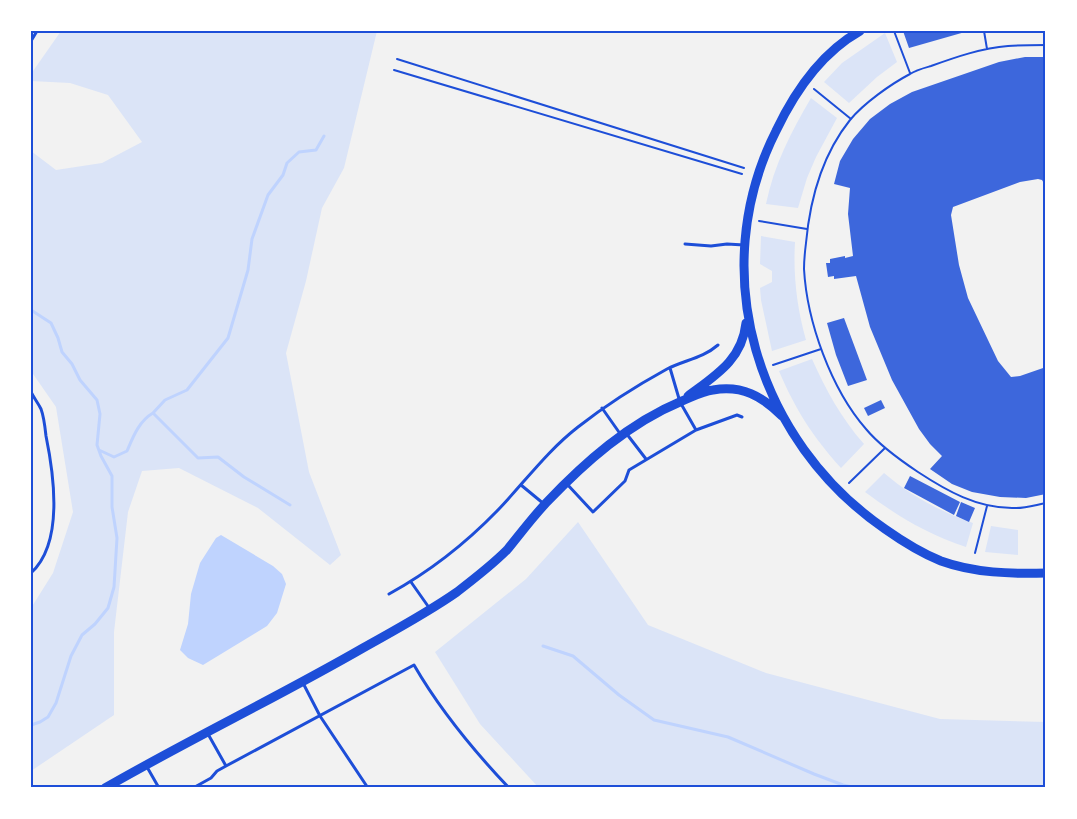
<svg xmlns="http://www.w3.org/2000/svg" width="1077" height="819" font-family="Montserrat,sans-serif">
<rect width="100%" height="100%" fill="#f2f2f2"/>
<path fill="#dbe4f7" d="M61,31H377L344,168L322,208L306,281L286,353L309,472L341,555L330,565L258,508L179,468L142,471L128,512L114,632V715L31,771V608L53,573L73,512L56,407L31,371V151L56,170L102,163L142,142L108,95L70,83L31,81V74Z
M885,33L897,62L877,77L849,103L824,82L842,63Z
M811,98L837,118L816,157L807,178L798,208L766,204C774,165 791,132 811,98Z
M761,236L795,242C793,276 797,308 806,340L772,351L761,300L760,288L772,282V271L760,264Z
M812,359C826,390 841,418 864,444L841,468C813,437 795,409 779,371Z
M884,473C911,496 939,511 973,523L966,547C925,533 899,517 865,492Z
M578,522L648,625L766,673L940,719L1046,722V788H539L480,724L435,652L526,579Z
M991,526L1018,530V555L985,552Z"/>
<path fill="#bfd3fe" d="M221,535L273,566L282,574L286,584L277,613L267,626L203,665L188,658L180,650L188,624L191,594L200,563L216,538Z"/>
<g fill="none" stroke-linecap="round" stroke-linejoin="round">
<path stroke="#bfd3fe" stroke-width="3" d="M31,310L51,323L58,338L62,352L72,364L80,380L97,400L100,414L97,445L101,456L112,476V507L117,538L114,587L108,608L95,624L82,635L71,656L56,703L48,717L40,722L31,725
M153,413L165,400L187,390L228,338L248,270L252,239L268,195L283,175L287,163L299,152L316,150L324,136
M99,450L114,457L127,451C133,437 139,421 153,413L198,458L218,457L244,477L290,505
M543,646L573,656L619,695L654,720L728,737L814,774L843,785L857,788"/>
</g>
<path fill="#3d67dc" d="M903,31H965V32L909,48Z
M1025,57H1046V187L1042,180L1038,179L1020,182L953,207L951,215L959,265L968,298L998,361L1011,377L1020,376L1046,367V475H1044L1046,494L1026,498L1000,497L972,492L952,484L930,469L942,456L930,444L919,429L892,380L870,327L856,276L834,279V276L828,277L826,263H830V259L845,256V258L853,256L848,214L850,188L834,184L840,161L853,139L870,119L890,104L912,92L999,62Z
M844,318L867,380L848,386L836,355L827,323Z
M881,400L885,408L868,416L864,408Z
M910,476L960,502L954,515L904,488Z
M961,502L975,508L969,522L956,516Z"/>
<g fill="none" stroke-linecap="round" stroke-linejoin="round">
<path stroke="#1d4ed8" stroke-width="2" d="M894,31L910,73
M984,31L987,49
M1046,45C1033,45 1020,45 1008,46C982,48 956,57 931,66C924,68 916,70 910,74C891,84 864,103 850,120C822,155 810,199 806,243C805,251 804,260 804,269C807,322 831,389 866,429C880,446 900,460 918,472C947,491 977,508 1012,508C1023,509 1035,505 1046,503
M397,59L744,168
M394,70L742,174
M814,89L851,119
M759,221L807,229
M773,365L821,349
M849,483L885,448
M975,553L987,506"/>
<path stroke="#1d4ed8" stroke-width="3" d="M31,41L37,31
M685,244L711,246L727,244L744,245
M670,368L680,402L696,430
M31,392C34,398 38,403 41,409C44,417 45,427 46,436C54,475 64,543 31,573
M602,408L621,435
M626,433L646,459
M566,483L593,512L625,481L629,470L696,430L737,415L742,417
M521,485L544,504
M411,582L430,609
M389,594C429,572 465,544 497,511C524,483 547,451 578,427C606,405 636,386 667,369C685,360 703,358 718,345
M303,683L320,716L368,788
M208,734L226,766
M147,767L159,788
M193,788L211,778L217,771L226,766L414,665C440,710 473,750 509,788"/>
<path stroke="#1d4ed8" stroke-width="9" d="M860,31C821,53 795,91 776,131C705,272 757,441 885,529C902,541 921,553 941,561C974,573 1011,574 1046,573
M688,396C716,375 742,360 746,323
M105,788C190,739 278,697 363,648C395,630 427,613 457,592C474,579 492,565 507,550C520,534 532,518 546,503C585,462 629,423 682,401C692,397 703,391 713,390C742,385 762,396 782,416"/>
</g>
<rect width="1077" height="819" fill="none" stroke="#ffffff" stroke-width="65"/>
<rect x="32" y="32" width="1012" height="754" fill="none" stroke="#1d4ed8" stroke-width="2"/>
</svg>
